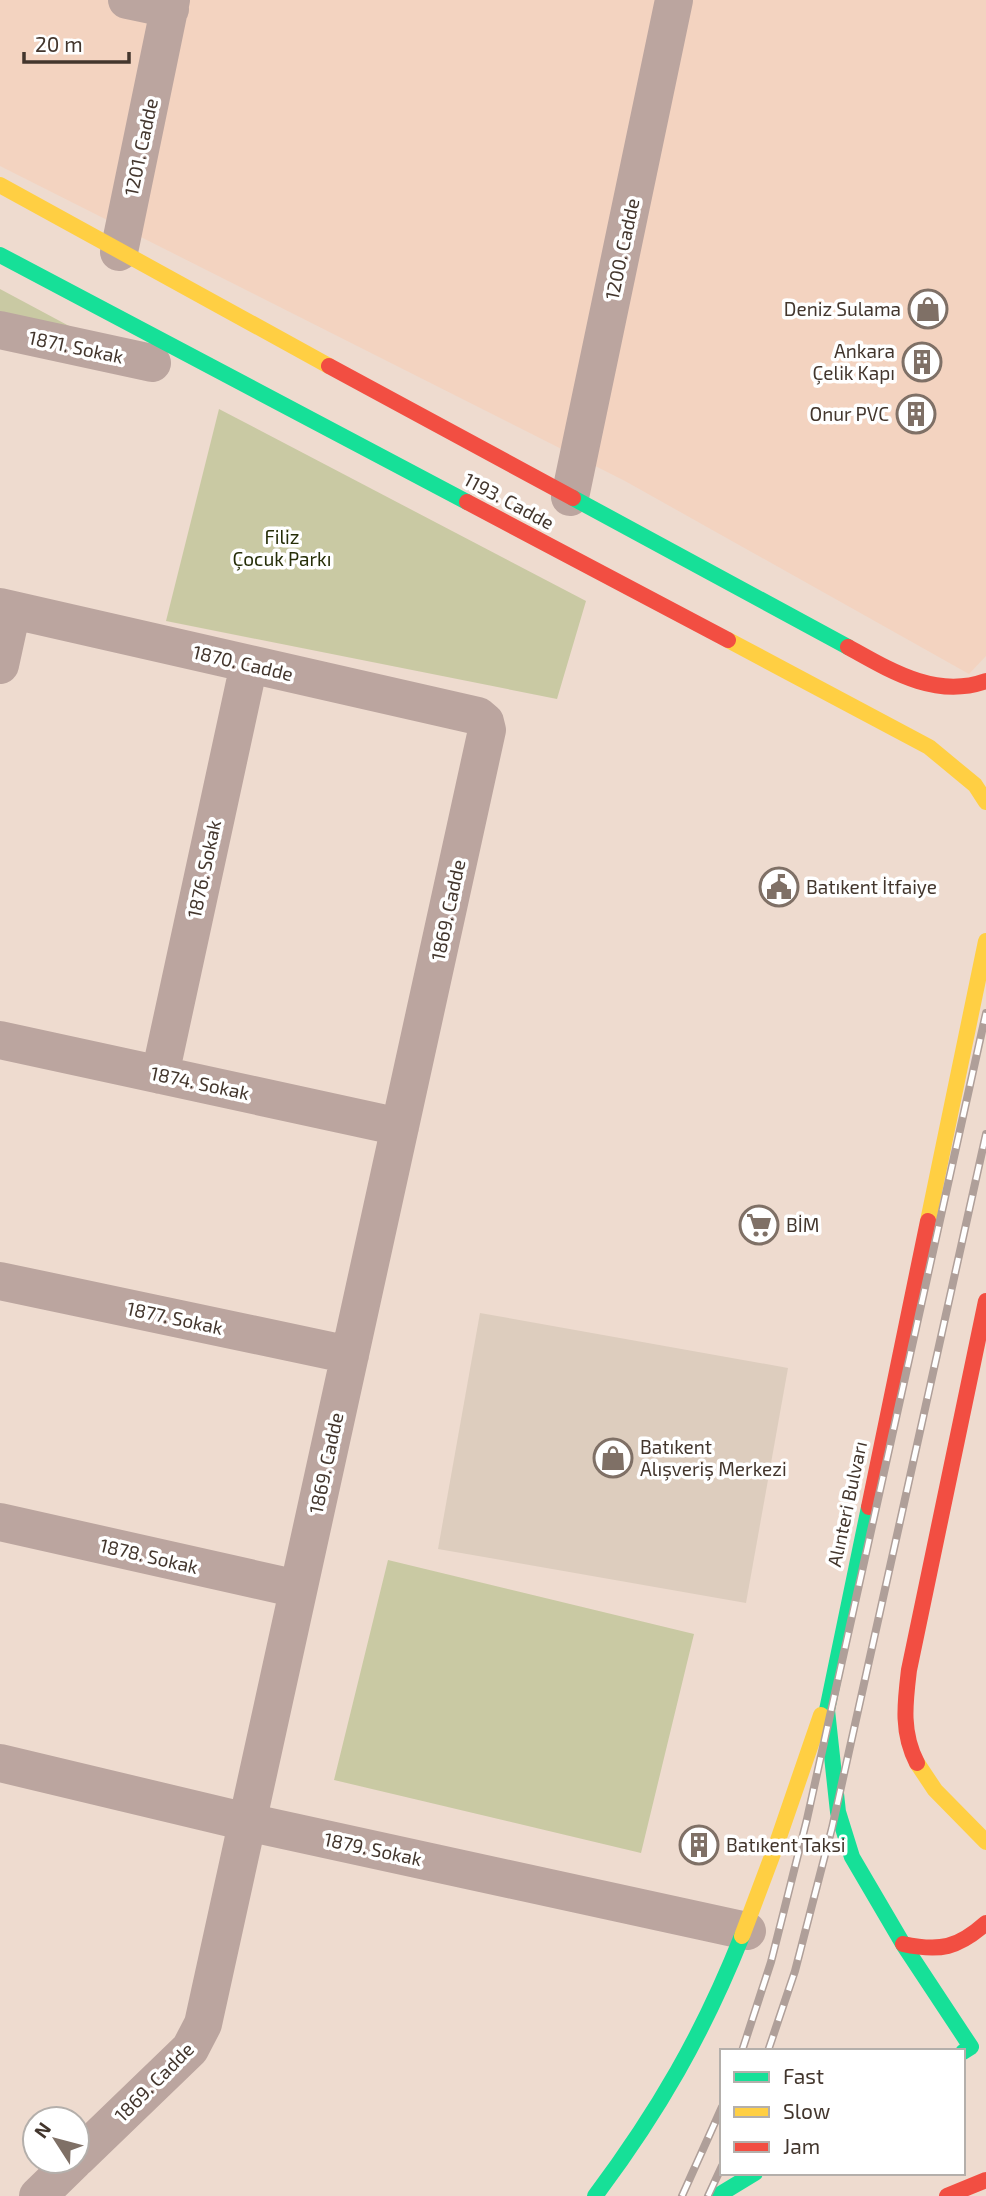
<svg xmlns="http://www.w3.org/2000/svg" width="986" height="2196" font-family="'Exo 2',sans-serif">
<rect width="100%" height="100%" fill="#eedbcf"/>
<path fill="#ddcdbe" d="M480,1313L788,1368L746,1603L438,1549Z"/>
<path fill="#f3d3c0" d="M0,0H986V656L969,674L625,481L0,166Z"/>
<path fill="#c9c9a3" d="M0,289L99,342L0,322Z
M219,409L586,601L557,699L166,621Z
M388,1560L694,1634L641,1853L334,1780Z"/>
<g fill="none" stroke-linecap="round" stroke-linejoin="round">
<path stroke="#bba59f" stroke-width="38" d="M127,0L170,9
M119,252L171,0
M0,330L152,363
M570,497L674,0
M0,607L478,716L485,722L487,730L203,2024L190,2049L77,2158
M0,665L12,610
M0,1040L400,1127
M160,1075L249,664
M0,1281L350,1355
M0,1522L298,1589
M0,1763L247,1822L747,1931
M38,2196L74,2161"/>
<path stroke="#16e098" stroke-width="16" d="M0,255L467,502
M573,498L848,647
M869,1507L827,1710L838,1812L852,1857L903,1944L971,2047L963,2052
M595,2196C658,2112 703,2034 742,1936
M717,2196L755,2173"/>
<path stroke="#ffcf43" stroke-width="16" d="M0,185L329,366
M728,640L929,747L975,785L986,802
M928,1221L986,941
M917,1763L935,1790L986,1842
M742,1936L777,1843L821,1715"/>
<path stroke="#f24e42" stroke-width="16" d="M329,366L573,498
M467,502L728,640
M848,647C891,671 936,699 986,681
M869,1507L928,1221
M917,1763C901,1732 905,1703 909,1670L986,1301
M903,1944C940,1952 958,1948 986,1923
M947,2196L986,2180"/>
<defs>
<path id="rail" d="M742,2051L771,1962L807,1819L986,1013
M768,2051L795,1971L832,1828L986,1134
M682,2196L722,2107
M708,2196L722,2166"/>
</defs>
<use href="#rail" stroke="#af9f99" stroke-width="8"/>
<use href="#rail" stroke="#fff" stroke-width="5" stroke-dasharray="16" stroke-linecap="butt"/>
</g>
<defs>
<symbol id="shop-ring" viewBox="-11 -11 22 22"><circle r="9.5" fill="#fff" stroke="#7f7066" stroke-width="1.5"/><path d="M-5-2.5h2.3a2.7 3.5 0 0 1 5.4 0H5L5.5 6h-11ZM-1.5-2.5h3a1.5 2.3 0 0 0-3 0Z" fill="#7f7066"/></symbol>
<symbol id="building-ring" viewBox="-11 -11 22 22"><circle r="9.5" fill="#fff" stroke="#7f7066" stroke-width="1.5"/><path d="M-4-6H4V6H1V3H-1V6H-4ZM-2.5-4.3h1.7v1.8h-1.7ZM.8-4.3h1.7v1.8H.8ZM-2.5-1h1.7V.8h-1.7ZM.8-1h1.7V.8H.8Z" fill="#7f7066"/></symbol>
<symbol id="civic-ring" viewBox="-11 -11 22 22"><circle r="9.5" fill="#fff" stroke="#7f7066" stroke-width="1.5"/><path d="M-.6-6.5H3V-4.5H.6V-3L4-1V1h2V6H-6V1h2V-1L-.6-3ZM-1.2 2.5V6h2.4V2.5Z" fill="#7f7066"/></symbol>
<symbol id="supermarket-ring" viewBox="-11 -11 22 22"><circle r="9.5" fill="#fff" stroke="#7f7066" stroke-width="1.5"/><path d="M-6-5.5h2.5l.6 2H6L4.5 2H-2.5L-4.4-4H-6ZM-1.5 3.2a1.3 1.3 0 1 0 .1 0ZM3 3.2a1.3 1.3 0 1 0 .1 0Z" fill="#7f7066"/></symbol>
</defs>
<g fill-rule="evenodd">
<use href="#shop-ring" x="906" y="287" width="44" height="44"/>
<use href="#building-ring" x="900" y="340" width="44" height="44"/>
<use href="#building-ring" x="894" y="392" width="44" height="44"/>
<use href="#civic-ring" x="757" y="865" width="44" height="44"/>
<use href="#supermarket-ring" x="737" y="1203" width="44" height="44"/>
<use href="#shop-ring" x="591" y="1436" width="44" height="44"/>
<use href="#building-ring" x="677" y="1823" width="44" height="44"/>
</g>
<g text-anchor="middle" stroke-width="7" stroke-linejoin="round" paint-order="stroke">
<g font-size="19" fill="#43362d" stroke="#fff">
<text transform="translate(141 147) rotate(-78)" y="7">1201. Cadde</text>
<text transform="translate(622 249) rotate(-78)" y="7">1200. Cadde</text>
<text transform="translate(76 347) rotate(12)" y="7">1871. Sokak</text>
<text transform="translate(509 501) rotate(28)" y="7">1193. Cadde</text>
<text transform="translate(243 663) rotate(13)" y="7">1870. Cadde</text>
<text transform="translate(204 869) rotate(-78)" y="7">1876. Sokak</text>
<text transform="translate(448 910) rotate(-78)" y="7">1869. Cadde</text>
<text transform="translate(200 1083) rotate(12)" y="7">1874. Sokak</text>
<text transform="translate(175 1318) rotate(12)" y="7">1877. Sokak</text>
<text transform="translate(326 1463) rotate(-78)" y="7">1869. Cadde</text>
<text transform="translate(847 1504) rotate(-78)" y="7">Alınteri Bulvarı</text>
<text transform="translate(149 1556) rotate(13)" y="7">1878. Sokak</text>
<text transform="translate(373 1849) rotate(12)" y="7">1879. Sokak</text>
<text transform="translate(154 2082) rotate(-45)" y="7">1869. Cadde</text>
</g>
<g font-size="19" fill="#43362d" stroke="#fff" text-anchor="start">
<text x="901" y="316" text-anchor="end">Deniz Sulama</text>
<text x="895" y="358" text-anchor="end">Ankara<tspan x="895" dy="22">Çelik Kapı</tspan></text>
<text x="889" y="421" text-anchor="end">Onur PVC</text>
<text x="806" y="894">Batıkent İtfaiye</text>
<text x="786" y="1232">BİM</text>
<text x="640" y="1454">Batıkent<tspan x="640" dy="22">Alışveriş Merkezi</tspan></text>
<text x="726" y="1852">Batıkent Taksi</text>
</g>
<g font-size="19" fill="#262e08" stroke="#fff">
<text x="282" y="544">Filiz<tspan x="282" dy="22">Çocuk Parkı</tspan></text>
</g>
</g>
<rect x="720" y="2049" width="245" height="126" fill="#ffffff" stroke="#b4afab" stroke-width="2"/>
<rect x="734" y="2072" width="35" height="10" fill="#16e098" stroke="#b4afab" stroke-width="2"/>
<text x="783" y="2084" font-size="21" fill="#43362d">Fast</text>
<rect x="734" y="2107" width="35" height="10" fill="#ffcf43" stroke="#b4afab" stroke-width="2"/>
<text x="783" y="2119" font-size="21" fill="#43362d">Slow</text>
<rect x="734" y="2142" width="35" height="10" fill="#f24e42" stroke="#b4afab" stroke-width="2"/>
<text x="783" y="2154" font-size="21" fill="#43362d">Jam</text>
<g transform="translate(56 2140) rotate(306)"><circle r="33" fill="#ffffff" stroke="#b4afab" stroke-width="2"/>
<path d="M0-5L12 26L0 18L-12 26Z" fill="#7f7066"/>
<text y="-10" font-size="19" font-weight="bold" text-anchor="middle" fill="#43362d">N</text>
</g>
<path d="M24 52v10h105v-10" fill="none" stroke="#43362d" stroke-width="3.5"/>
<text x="35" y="52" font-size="21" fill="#43362d" stroke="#ffffff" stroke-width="5" paint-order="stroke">20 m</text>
</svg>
